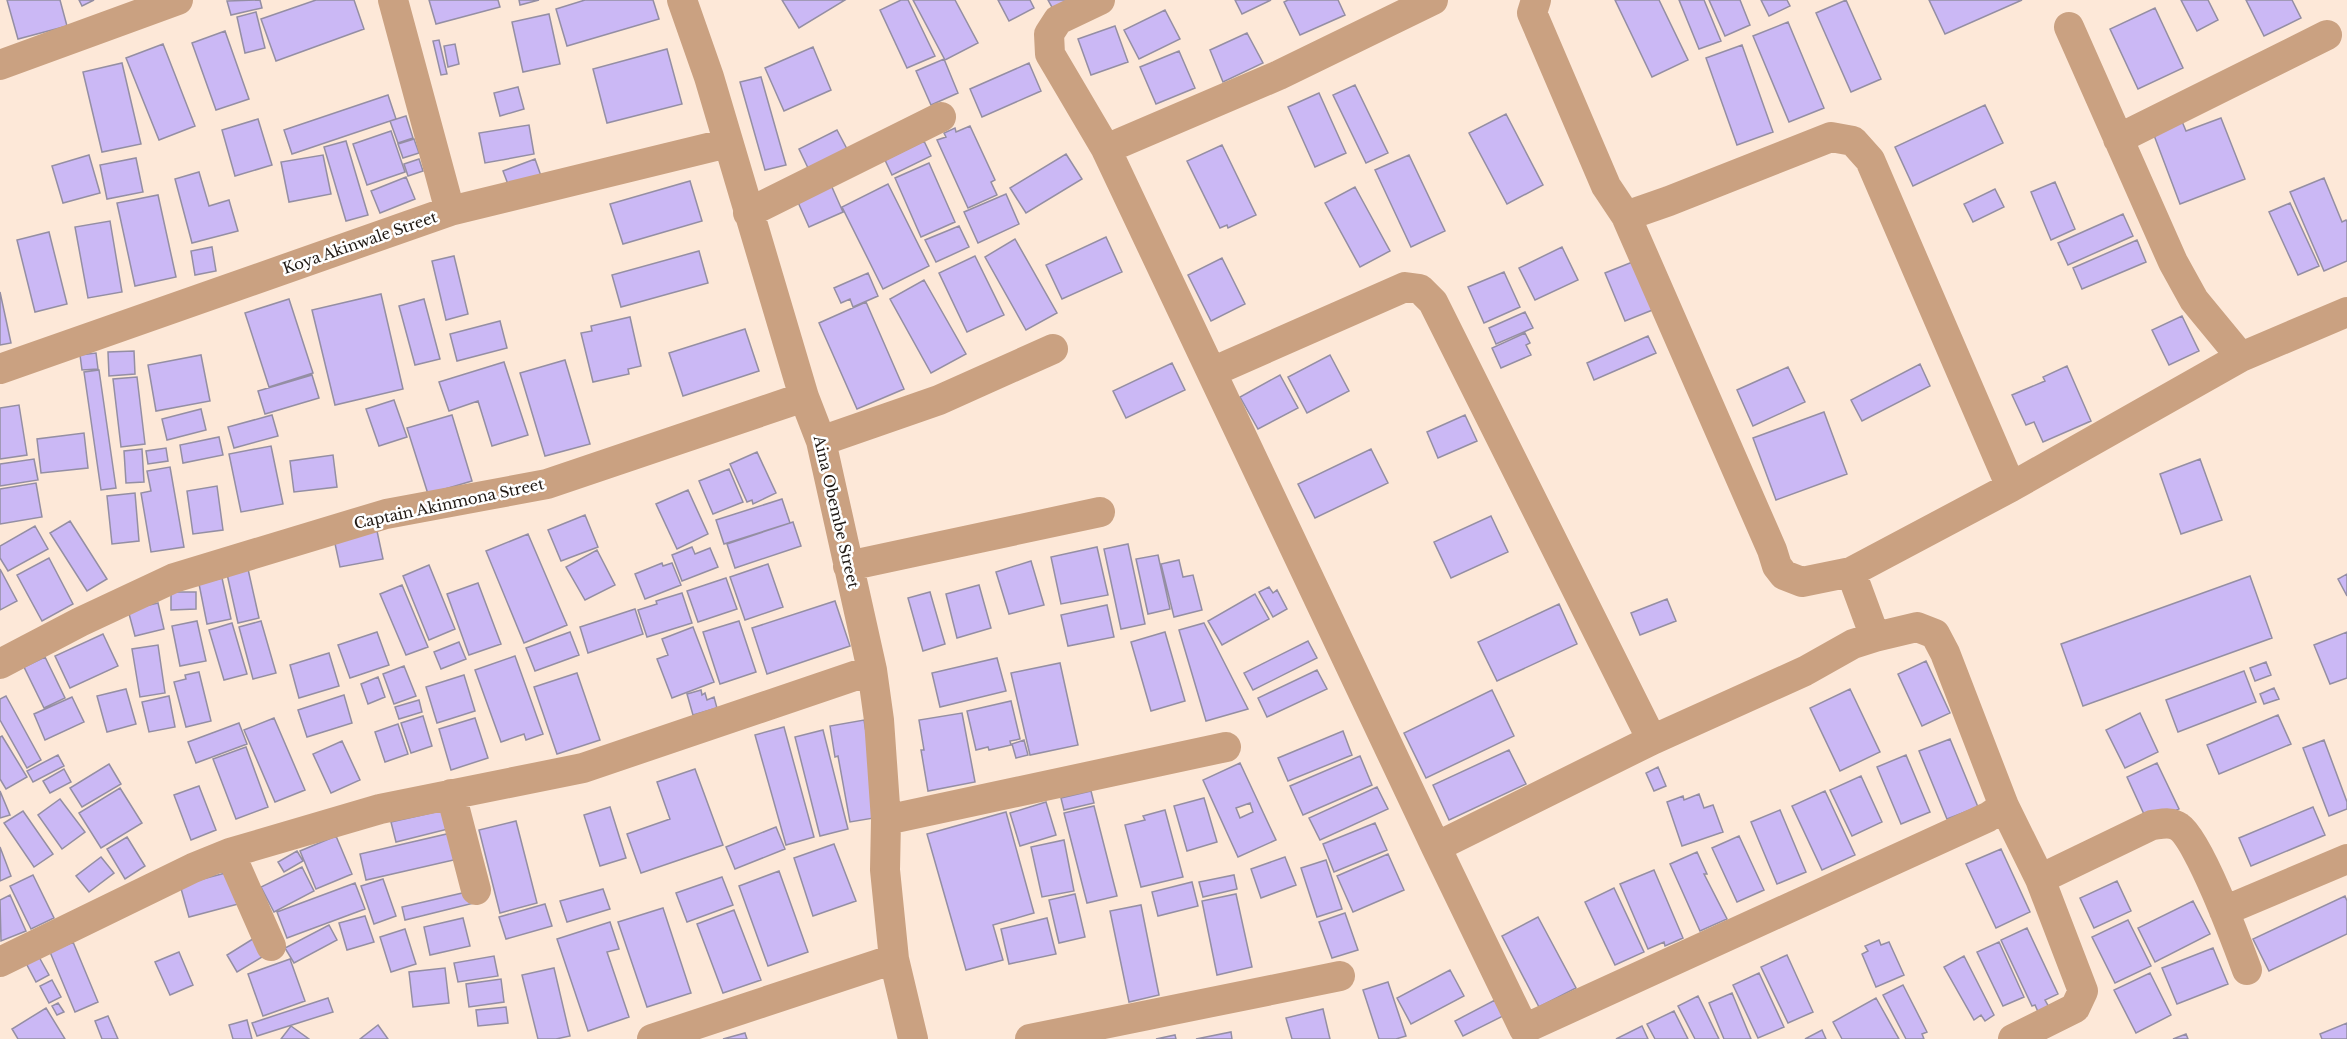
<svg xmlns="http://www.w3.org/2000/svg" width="2347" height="1039" font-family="'Libre Baskerville',serif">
<rect width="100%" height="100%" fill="#fde8d8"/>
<path fill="#cbb8f5" stroke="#948ea3" stroke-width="1.5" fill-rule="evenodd" d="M7,0H60L67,26L18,39Z
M79,0H94L82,6Z
M260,0L262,8L231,15L227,1Z
M316,0H354L364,29L276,61L261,19Z
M429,0H498L500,7L436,24Z
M519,0H539L520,5Z
M585,0H653L659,19L567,46L556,9Z
M782,0H845L799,28Z
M901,0H908L935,56L907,68L880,10Z
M913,0H955L978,43L945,60Z
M998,0H1030L1034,8L1009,21Z
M1048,0H1071L1053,9Z
M1235,0H1271L1242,14Z
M1288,0H1338L1345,15L1300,35L1284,2Z
M1615,0H1659L1688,60L1652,77Z
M1679,0H1704L1721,41L1699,49Z
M1709,0H1740L1750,25L1725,36Z
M1761,0H1787L1790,6L1769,16Z
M1846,0L1881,79L1851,92L1816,13Z
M1929,0H2022L1945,34Z
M2181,0H2208L2218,20L2197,31Z
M2246,0H2292L2301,18L2264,36Z
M2155,8L2183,68L2138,89L2110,29Z
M1165,10L1180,39L1139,59L1124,30Z
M256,12L265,48L245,53L237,17Z
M549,14L560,64L523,72L512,22Z
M1788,22L1824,108L1789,122L1753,36Z
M1115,26L1128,62L1091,75L1078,39Z
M225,31L249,99L216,110L192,43Z
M1247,33L1263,63L1223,82L1210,50Z
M439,40L447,74L441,75L433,41Z
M163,44L195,126L159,140L126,58Z
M455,44L459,64L448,67L444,46Z
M1742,45L1773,132L1737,145L1706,58Z
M813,47L831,90L784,111L765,68Z
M667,49L682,104L607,123L593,69Z
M1179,51L1195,88L1156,104L1140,67Z
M944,59L958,93L931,105L916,71Z
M122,63L141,144L102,152L83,72Z
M1029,63L1041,91L982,117L970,89Z
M761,77L786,165L765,170L740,82Z
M1355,85L1388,153L1366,163L1333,95Z
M518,87L524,109L500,116L494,93Z
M1319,93L1346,153L1315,167L1288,107Z
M388,95L396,119L292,154L284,130Z
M1985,105L2003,143L1913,186L1895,147Z
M1506,114L1543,185L1507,204L1469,133Z
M406,116L413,138L398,143L390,121Z
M2221,118L2245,179L2180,204L2152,130L2181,119L2186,131Z
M258,119L272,165L235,176L222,130Z
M529,125L534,154L485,163L479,133Z
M970,126L995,180L991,182L997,195L968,208L937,140L946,137L944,133L955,128L956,132Z
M837,130L848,151L809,170L799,149Z
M391,131L405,172L367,185L353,144Z
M414,139L419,153L403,158L398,144Z
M346,141L368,215L346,221L324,147Z
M924,141L931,156L892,175L885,160Z
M1222,145L1256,215L1228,228L1227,225L1220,228L1187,161Z
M1066,154L1082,179L1026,213L1010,188Z
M89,155L100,193L63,203L52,166Z
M323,155L331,194L289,202L281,162Z
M1409,155L1445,231L1411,247L1375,170Z
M136,158L143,192L107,199L100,165Z
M419,159L423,171L408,176L404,164Z
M535,159L541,176L509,187L503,171Z
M929,163L955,222L921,237L895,178Z
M199,172L209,206L229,200L238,231L192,243L175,179Z
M406,177L415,199L380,213L371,191Z
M2324,178L2342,222L2346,220L2347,222V261L2324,271L2290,192Z
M690,181L702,221L623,244L610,204Z
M2055,182L2075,229L2051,240L2031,192Z
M888,184L929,266L883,289L842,207Z
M831,185L843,212L809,227L797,200Z
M1355,187L1390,251L1360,267L1325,203Z
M1995,189L2004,207L1973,222L1964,204Z
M1006,194L1019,224L978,243L964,212Z
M158,195L176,277L135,286L117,203Z
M2290,203L2319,266L2298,275L2269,212Z
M2123,214L2133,236L2068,265L2058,243Z
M110,221L122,292L88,298L75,227Z
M959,226L969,247L936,262L925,240Z
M49,232L67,304L35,312L17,240Z
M1106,237L1122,272L1062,299L1046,265Z
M1015,239L1057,313L1026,330L985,257Z
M2137,240L2146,262L2082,289L2073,268Z
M212,247L216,271L195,275L191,251Z
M1562,247L1578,280L1535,300L1519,268Z
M699,251L708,283L621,307L612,275Z
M454,256L468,314L446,320L432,261Z
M975,256L1004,315L967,332L939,273Z
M1222,258L1245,304L1211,321L1188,275Z
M1635,261L1655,309L1625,321L1605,273Z
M1504,272L1520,307L1484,323L1468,287Z
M868,273L878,296L853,307L850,299L841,303L834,288Z
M924,280L966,354L931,373L890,299Z
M0,292L11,343L0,345Z
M381,294L403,389L335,405L312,310Z
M289,299L313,373L269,387L245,313Z
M424,299L440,359L415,365L399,306Z
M866,302L904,389L857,409L819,323Z
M1525,312L1533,328L1496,344L1489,328Z
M2182,316L2199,351L2169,365L2152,330Z
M630,317L641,366L628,369L629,374L593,382L581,333L592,331L591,326Z
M500,321L507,348L457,361L450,334Z
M745,329L759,371L683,396L669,353Z
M1525,333L1530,343L1526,345L1531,355L1501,368L1492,348Z
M1648,336L1656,353L1594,380L1587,363Z
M134,351L135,374L109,376L108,352Z
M96,353L98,369L82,370L80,355Z
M201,355L210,401L156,411L148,365Z
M1330,355L1349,391L1307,413L1288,377Z
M565,360L590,444L545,456L520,373Z
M504,362L528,435L492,446L478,401L449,411L439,382Z
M1172,363L1185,390L1126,418L1113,391Z
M1920,364L1930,386L1862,421L1851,400Z
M2067,366L2091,421L2043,442L2034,422L2026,425L2012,395L2045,381L2043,377Z
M1788,367L1805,402L1753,426L1737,390Z
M99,370L116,488L101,490L84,372Z
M312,375L319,398L265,414L258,391Z
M1280,375L1298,408L1258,429L1240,397Z
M137,377L145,444L121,447L113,379Z
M394,400L407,437L379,446L366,409Z
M19,405L27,455L0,459V408Z
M201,409L206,430L167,440L162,419Z
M1824,412L1847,474L1776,500L1753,438Z
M272,415L278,436L234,448L228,427Z
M452,415L472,481L428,494L407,428Z
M1465,415L1477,441L1438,458L1427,432Z
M84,433L88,468L41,473L37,439Z
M219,437L223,455L183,463L180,445Z
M271,446L283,504L241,512L229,454Z
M166,448L168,461L148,464L146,451Z
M142,449L144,482L126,483L124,451Z
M1371,449L1388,483L1315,518L1298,484Z
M757,452L776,493L753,504L752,500L747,502L730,464Z
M333,455L337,487L294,492L290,461Z
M34,459L38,480L0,486V464Z
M2200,459L2222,520L2181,534L2160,474Z
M170,467L184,547L151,552L141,493L151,491L147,471Z
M729,469L743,502L713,514L699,481Z
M36,483L42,517L0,524V489Z
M217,486L223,530L193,534L187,491Z
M688,490L708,534L677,549L656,504Z
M135,493L139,541L112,544L107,496Z
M782,499L790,523L724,544L716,520Z
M585,515L598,547L561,561L548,530Z
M1491,516L1508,552L1451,578L1434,542Z
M70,521L107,579L87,591L50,533Z
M793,522L801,546L735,568L727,544Z
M35,526L48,549L8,571L0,558V546Z
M377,531L383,559L340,567L334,539Z
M528,534L567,625L524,643L486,551Z
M1128,544L1145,624L1121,629L1104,549Z
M692,547L695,554L710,548L718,567L682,581L672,555Z
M1097,547L1108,595L1061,604L1051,557Z
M597,550L615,585L585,600L566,567Z
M1158,555L1170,609L1148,614L1136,559Z
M49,558L73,604L42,621L17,575Z
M1179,560L1183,577L1193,575L1202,610L1174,617L1161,564Z
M1031,561L1044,605L1009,614L996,572Z
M662,563L663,566L672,563L681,585L645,599L635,574Z
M768,564L783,607L745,620L730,577Z
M429,565L455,629L429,640L403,576Z
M0,569L17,601L0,610Z
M248,569L259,618L238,623L227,574Z
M2347,574V596L2338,579Z
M2250,576L2272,638L2083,706L2061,644Z
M222,578L231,619L207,624L199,584Z
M726,578L737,609L698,622L687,591Z
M478,583L501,644L469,655L447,594Z
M402,585L428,647L406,655L380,594Z
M979,585L991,628L957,638L946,594Z
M1269,587L1273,593L1277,590L1287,609L1273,617L1259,592Z
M171,592H196V609L171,610Z
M930,592L945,644L923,651L908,598Z
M682,593L692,623L647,637L638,610L657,604L656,601Z
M1255,594L1269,619L1222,645L1208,621Z
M1667,599L1676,621L1640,635L1631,613Z
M835,601L850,646L767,674L752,628Z
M158,603L164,629L135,636L128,610Z
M1559,604L1577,644L1497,681L1478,642Z
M1107,605L1114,637L1068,646L1061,615Z
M635,609L643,634L588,653L580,627Z
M197,621L206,661L180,666L172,626Z
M261,621L276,673L253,679L239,627Z
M739,621L756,672L720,684L703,632Z
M232,623L247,674L224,680L209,630Z
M1204,623L1248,709L1206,721L1179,630Z
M693,627L714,682L672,698L657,659L668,655L662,639Z
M377,632L389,665L350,678L338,645Z
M570,632L579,655L535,671L526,648Z
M1165,632L1185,701L1151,711L1131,642Z
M2347,632V678L2330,684L2314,645Z
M103,634L118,666L70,688L55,656Z
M1308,641L1317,658L1253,690L1244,673Z
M459,642L466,659L441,669L434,652Z
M158,645L165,693L140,697L132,649Z
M329,653L339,686L299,698L290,665Z
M515,656L543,734L526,740L524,734L501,742L475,670Z
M45,657L65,698L44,708L24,667Z
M997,658L1006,691L940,707L932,673Z
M1926,661L1950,713L1922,726L1898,674Z
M2266,662L2271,675L2255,681L2250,668Z
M1060,663L1078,745L1030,755L1011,673Z
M404,666L416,696L394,704L383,674Z
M1317,670L1327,689L1267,717L1258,698Z
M2244,671L2256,702L2178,732L2166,700Z
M199,672L211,721L186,727L174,682L186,679L185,675Z
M577,673L600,740L557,754L534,687Z
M464,675L475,711L437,723L426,687Z
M378,677L385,697L368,704L361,684Z
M2274,688L2279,699L2264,704L2260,694Z
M126,689L136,724L107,732L97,696Z
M1850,689L1880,752L1840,771L1810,708Z
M701,690L702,695L705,693L707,700L714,697L717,708L693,715L687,694Z
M1492,690L1514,736L1426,778L1404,733Z
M344,695L352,723L307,737L298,710Z
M6,696L41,760L27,768L0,720V699Z
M169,696L175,727L149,732L142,702Z
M72,697L84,722L45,740L34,714Z
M419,700L422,712L399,719L395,707Z
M1011,701L1020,739L1010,741L1011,745L989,750L988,747L976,750L967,711Z
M962,713L975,782L928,791L921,750H924L919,720Z
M2140,713L2158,752L2125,768L2106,730Z
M2278,715L2291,744L2219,774L2207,745Z
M423,716L432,746L411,753L401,723Z
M274,718L305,790L275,802L244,730Z
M475,718L488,758L451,770L439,729Z
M864,720L880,817L850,822L838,756L835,757L830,726Z
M239,723L247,744L196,763L188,742Z
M398,724L408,754L385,762L375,732Z
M784,727L814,837L786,845L755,735Z
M823,730L848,829L820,836L795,737Z
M1343,731L1352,755L1288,781L1278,758Z
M2,736L27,777L6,789L0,779V737Z
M1950,739L1978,807L1947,819L1919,751Z
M1024,740L1028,755L1016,758L1012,744Z
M2324,740L2347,802V809L2329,816L2303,748Z
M342,741L360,780L331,793L313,754Z
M246,747L268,807L236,819L213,759Z
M1509,750L1526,784L1449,820L1433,785Z
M58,755L64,766L33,782L27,771Z
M1906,755L1930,812L1901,824L1877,767Z
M1360,756L1372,785L1303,815L1290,786Z
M1240,763L1276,840L1238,857L1203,780ZM1250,803L1253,812L1240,818L1236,808Z
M2157,763L2179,809L2148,823L2127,777Z
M109,764L121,784L82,807L70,788Z
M1658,767L1666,786L1654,791L1646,773Z
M64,769L71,782L50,793L43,781Z
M695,769L723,845L641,873L627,834L670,819L657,782Z
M1861,776L1882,822L1852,836L1830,790Z
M199,786L216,830L191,840L174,795Z
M1377,787L1388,809L1320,840L1309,818Z
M120,788L142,823L101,848L79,813Z
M0,791L10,815L0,818Z
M1091,791L1094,803L1064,810L1061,798Z
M1825,791L1855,855L1822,870L1792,806Z
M1699,794L1704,808L1713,805L1723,832L1682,846L1667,802L1683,796L1684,800Z
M1204,798L1217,842L1187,851L1174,806Z
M60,799L85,832L62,849L38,815Z
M1046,802L1056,835L1020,846L1010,813Z
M1094,806L1117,896L1087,903L1064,813Z
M610,807L626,858L600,866L584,815Z
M2313,807L2325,835L2251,866L2239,838Z
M444,810L448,829L396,842L391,822Z
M1165,810L1183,877L1141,887L1125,825L1145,820L1143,816Z
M1780,810L1806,872L1777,884L1751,822Z
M23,811L53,854L34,867L4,823Z
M1006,812L1034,913L993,925L1003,960L966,970L927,834Z
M516,821L537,903L500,913L479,830Z
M1375,823L1387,850L1334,872L1323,844Z
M776,827L785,849L735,869L726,847Z
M451,833L458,859L366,880L360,854Z
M336,836L352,874L316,889L300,851Z
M1739,836L1764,890L1737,902L1712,848Z
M127,837L145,866L125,879L107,849Z
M1064,840L1074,891L1042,897L1031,847Z
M834,844L856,901L813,916L794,858Z
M0,847L11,876L0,881Z
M2001,849L2030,912L1996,928L1966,864Z
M297,851L303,861L284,872L278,862Z
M1697,852L1707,874H1704L1727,919L1700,931L1670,864Z
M1388,854L1404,890L1353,912L1337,876Z
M101,857L114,873L89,892L76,876Z
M1285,857L1296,885L1261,898L1251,869Z
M1326,860L1342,909L1317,917L1301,868Z
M302,867L314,891L274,912L261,887Z
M1654,870L1683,938L1665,946L1664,942L1648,949L1620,884Z
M233,871L242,903L189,917L180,885Z
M779,871L808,952L768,966L739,886Z
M33,875L54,918L31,929L10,886Z
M1234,875L1237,889L1203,897L1199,882Z
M722,877L733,905L687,922L676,893Z
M383,879L396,916L374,924L361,886Z
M2117,881L2131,911L2094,928L2080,898Z
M1192,882L1198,906L1158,916L1152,892Z
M355,883L365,909L287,938L277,912Z
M1614,888L1644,952L1615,965L1585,902Z
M603,889L610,909L567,922L560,901Z
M471,891L474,903L405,920L402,907Z
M1075,894L1085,937L1059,943L1049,900Z
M1236,894L1252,967L1217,975L1202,901Z
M10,895L26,931L1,941L0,900Z
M2345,896L2347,901V934L2269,971L2253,939Z
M2193,901L2210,934L2155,962L2138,928Z
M545,904L552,926L506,939L499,917Z
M1141,905L1159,995L1129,1002L1110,911Z
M663,908L691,993L647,1007L618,922Z
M734,910L761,980L723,993L697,924Z
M1345,913L1358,950L1332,958L1319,922Z
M365,916L374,942L347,950L339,923Z
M1538,917L1576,988L1539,1007L1502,936Z
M463,918L470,946L430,955L424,927Z
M1047,918L1056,954L1009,964L1001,929Z
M2128,920L2151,966L2115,983L2092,937Z
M610,922L619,949L607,952L629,1017L588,1031L557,939Z
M329,925L337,940L294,963L285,948Z
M2027,928L2058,994L2045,1000L2050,1009L2039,1014L2035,1005L2032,1006L2001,940Z
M405,929L416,964L391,972L380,937Z
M256,937L267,954L237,972L227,955Z
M1879,940L1881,945L1889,942L1904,975L1876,987L1862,954L1868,951L1865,946Z
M73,942L98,1002L75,1012L50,952Z
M1999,942L2024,997L2003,1006L1977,952Z
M2213,948L2228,984L2177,1004L2162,968Z
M179,952L193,985L170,995L155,962Z
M1787,955L1813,1012L1788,1023L1761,967Z
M494,956L498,976L458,982L454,963Z
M1964,956L1994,1015L1985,1021L1981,1015L1974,1020L1944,967Z
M39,957L49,975L36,982L26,963Z
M290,959L305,1001L263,1016L248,974Z
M445,968L449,1003L413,1007L409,972Z
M554,968L570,1036L556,1039H538L522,975Z
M1450,970L1464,996L1411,1024L1397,998Z
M1759,973L1784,1027L1758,1038L1733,985Z
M2150,973L2171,1015L2136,1033L2114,990Z
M501,979L504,1002L469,1007L466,984Z
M52,980L61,997L49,1003L40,986Z
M1388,982L1406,1036L1396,1039H1379L1363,990Z
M1903,985L1927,1032L1922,1034L1924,1039H1906L1883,995Z
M1732,993L1751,1039H1724L1709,1003Z
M1698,996L1719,1039H1695L1678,1006Z
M328,998L333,1012L257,1036L252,1023Z
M1876,998L1899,1039H1842L1833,1022Z
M1495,1000L1503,1016L1463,1036L1455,1021Z
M58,1003L64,1012L57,1015L52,1006Z
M506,1007L508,1023L478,1026L476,1010Z
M46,1008L65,1039H18L12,1029Z
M1323,1009L1330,1039H1292L1286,1018Z
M1674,1011L1688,1039H1655L1647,1024Z
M108,1016L118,1039H102L95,1021Z
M247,1020L252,1039H233L229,1025Z
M2347,1023V1039H2322L2320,1034Z
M378,1025L388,1039H360Z
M291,1026L309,1039H281Z
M1642,1026L1648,1039H1616Z
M1822,1030L1826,1039H1805Z
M1231,1032L1232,1039H1196Z
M745,1033L747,1039H723Z
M2186,1034L2188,1039H2173Z
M1175,1035L1176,1039H1156Z"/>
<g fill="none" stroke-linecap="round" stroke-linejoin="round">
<path stroke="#caa181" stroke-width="30" d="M393,0L450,211
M682,0L709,77L804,397L821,441L872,670L879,720L886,820L885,870L894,959L913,1039
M1100,0L1058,20L1049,34L1050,54L1106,149L1436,847L1524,1029L1988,817L2004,806L1945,653L1935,634L1917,627L1875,637
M1536,0L1532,13L1606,186L1626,216L1669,201L1831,137L1853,141L1870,160L2011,487
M2069,27L2173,262L2194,300L2241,357
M0,65L178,0
M2118,139L2327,35
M1106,149L1279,75L1433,0
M748,213L941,117
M1626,216L1772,550L1777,566L1784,575L1802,582L1851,572L2011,487L2241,357L2347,312
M0,369L450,211L728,143
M1212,372L1405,287L1420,289L1433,302L1652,740
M821,441L939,400L1053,349
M848,566L1100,512
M0,664L80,622L174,578L386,514L547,484L804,397
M451,794L476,890
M2004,806L2040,879L2083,991L2075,1008L2013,1039
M886,820L1226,747
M1436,847L1652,740L1805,671L1853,644L1875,637L1851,572
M230,853L271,946
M2040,879L2152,825C2161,824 2171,821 2179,827C2199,840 2237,943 2247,970
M2224,911L2347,859
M0,962L193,868L230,853L380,809L583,768L872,670
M652,1039L894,959
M1030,1039L1340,976"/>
</g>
<g text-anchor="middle" stroke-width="5" stroke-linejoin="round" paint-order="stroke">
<g font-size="15" fill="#1f1813" stroke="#fff">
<text transform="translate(360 243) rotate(-19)" y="5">Koya Akinwale Street</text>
<text transform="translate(449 504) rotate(-12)" y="5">Captain Akinmona Street</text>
<text transform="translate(836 512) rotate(77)" y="5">Aina Obembe Street</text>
</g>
</g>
</svg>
